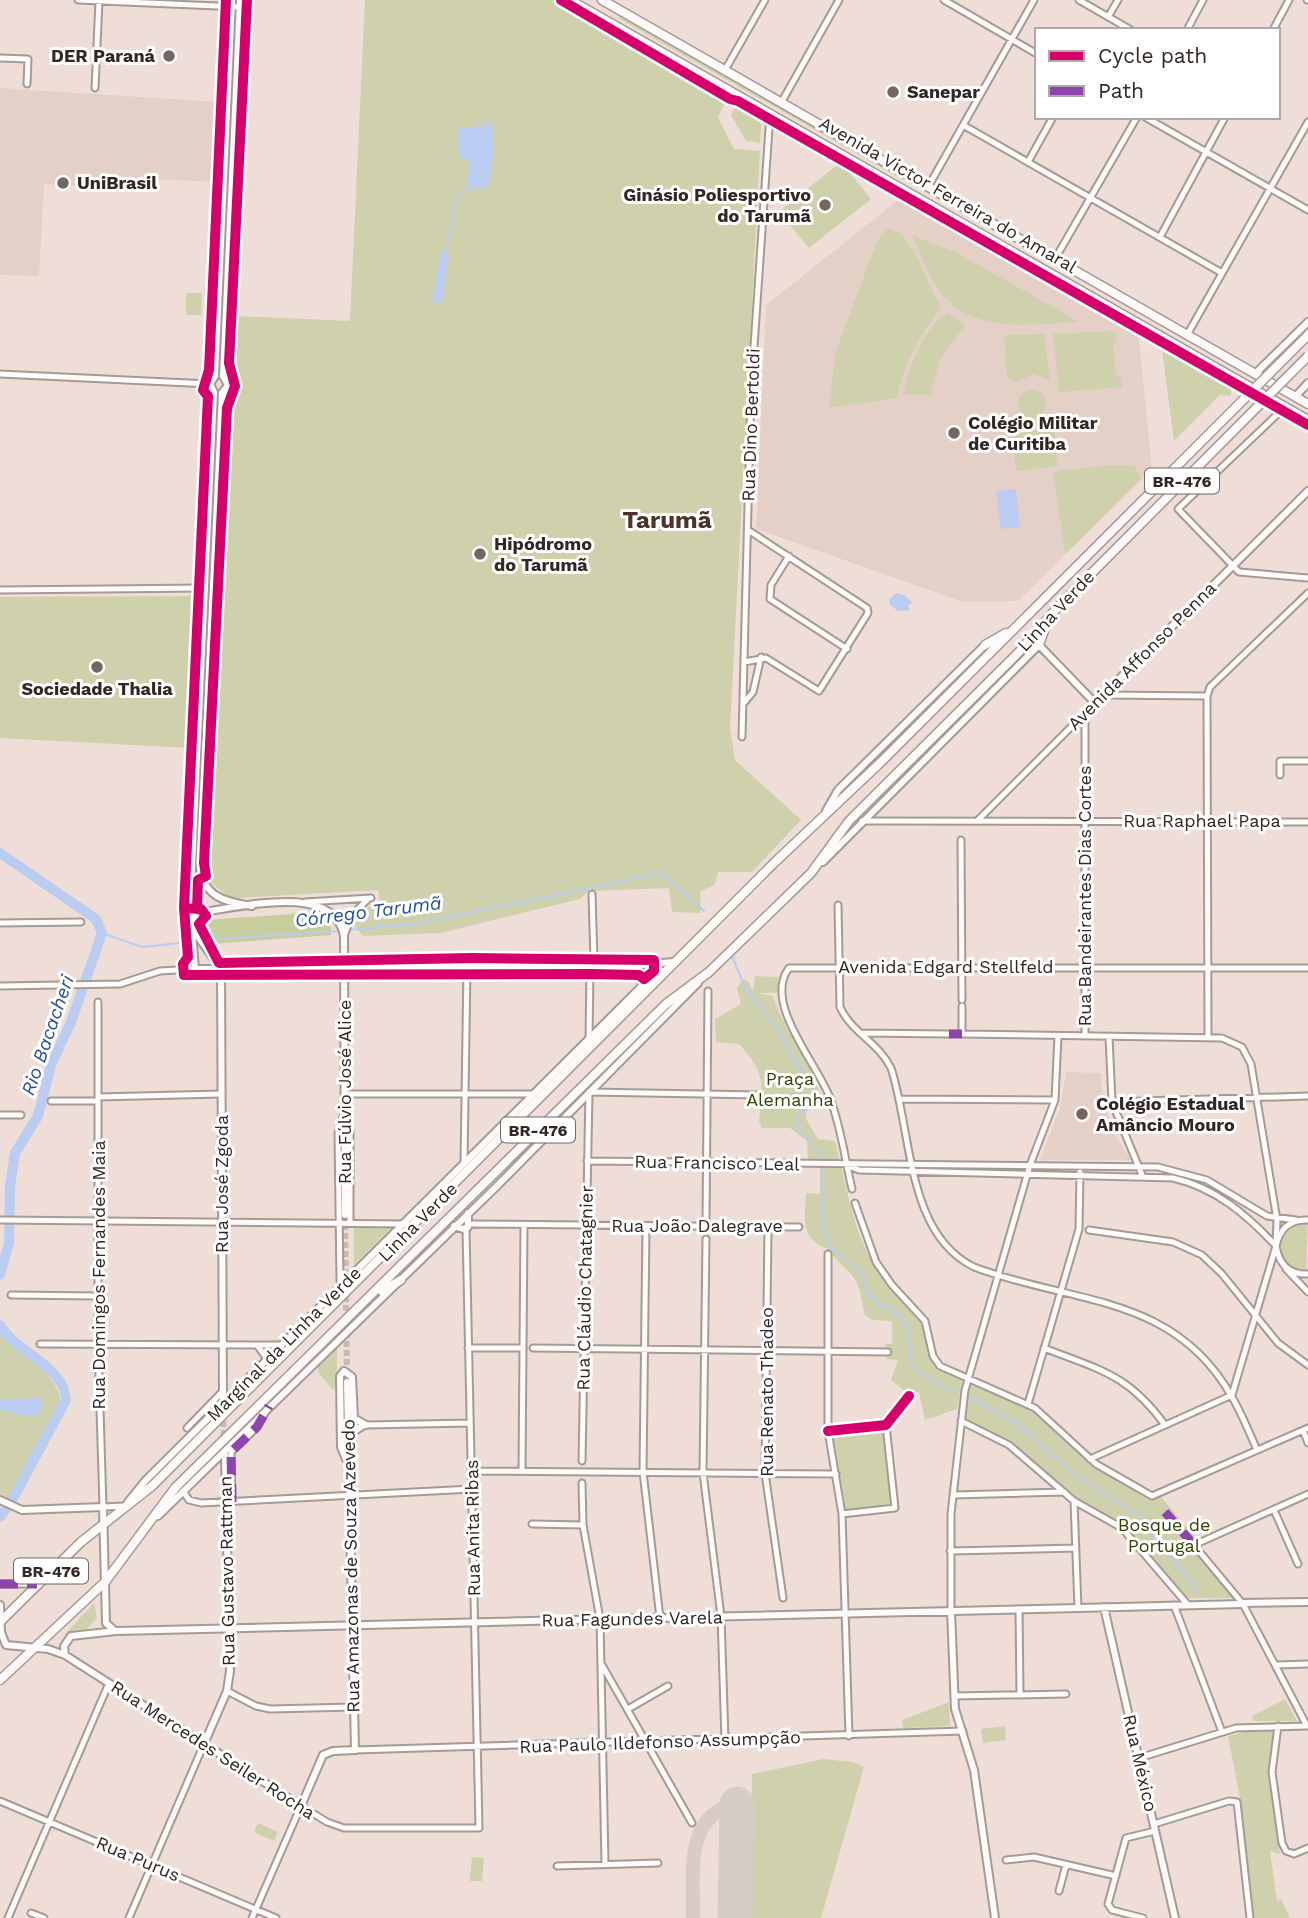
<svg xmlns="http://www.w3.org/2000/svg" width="1308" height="1918" font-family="'Work Sans',sans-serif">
<rect width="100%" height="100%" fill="#efded7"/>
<path fill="#e5d0c7" d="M0,88L220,102L215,182L126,178V190L44,184L39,276L0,275Z
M902,197L1138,331L1152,470L1018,601L963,602L756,529L766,305Z
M1066,1072L1101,1073L1102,1092L1113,1132L1131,1160H1040L1060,1108Z"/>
<path fill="#ced1ac" d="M365,0H555L727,98L718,117L734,149L760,151L730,728L735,760L801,820L752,872H718L715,884L700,892L701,913L672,912L669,888L589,891L580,899L441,933L363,936L354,925L368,907L380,902L378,890L238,898L227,896L208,880L205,859L230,404L237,386L232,367L235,316L350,321Z
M620,14L905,178L903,180L618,18Z
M738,101L762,116L760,143L746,141L731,115Z
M841,162L871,199L809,248L779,212Z
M889,228C917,238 925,283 941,307C920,336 904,363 897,398L829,408L836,351L873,252L881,235Z
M912,235L959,254L1079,322C1033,324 980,334 945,298C930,282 921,255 912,235Z
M186,293H202L201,315H186Z
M948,313L965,325L940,360L930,395H903C910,367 921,329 948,313Z
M1112,331L1116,334L1117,342L1113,343L1116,377H1121L1122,387L1059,392L1053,334Z
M1044,334L1050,381L1034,374L1016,382L1007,378L1004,335Z
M1161,342L1232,382L1231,396L1220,395L1174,441Z
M1018 404a14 14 0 1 1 28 0a14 14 0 1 1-28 0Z
M1054,423L1057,466L1016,471L1013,437C1027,429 1040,434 1054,423Z
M1110,465H1134L1141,478L1065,554L1053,472Z
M196,596L191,748L0,738V597Z
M755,976L778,977V993H756L773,996C785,1034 812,1062 822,1100L807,1110L806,1119L818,1139L835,1141C846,1183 853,1232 876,1269C889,1289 910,1302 922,1323C938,1351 920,1366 962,1380L957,1409L925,1420L919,1392H906L891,1380L898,1360L886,1359L885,1344H892V1321L872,1320L865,1315C862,1304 861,1291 856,1281C849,1268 835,1263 830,1250C799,1237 805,1223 806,1193L820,1194V1161L808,1160L807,1141L790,1128H762L759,1121C764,1084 765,1072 739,1044L716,1042L715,1019L741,1004L737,988L743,980L748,981L753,991Z
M1300,1222H1308L1306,1272L1286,1264L1279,1250L1284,1232Z
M354,1228H391L354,1265Z
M0,1326C16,1356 57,1367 61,1403L8,1500L0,1495Z
M337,1346V1389H332L318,1372V1366Z
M971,1383L1028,1407L1087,1461L1150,1501L1160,1496L1198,1540L1192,1547L1194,1550L1232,1598H1188L1125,1526L1074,1498L1008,1441L963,1420Z
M883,1428L892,1505L846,1510L833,1433Z
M94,1603L97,1618L87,1629L73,1630L63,1636Z
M1285,1699L1297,1721H1254L1252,1716Z
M949,1702L950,1726L903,1728L902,1720Z
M1005,1726L1006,1740L983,1743L981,1729Z
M1249,1731H1274L1268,1776L1280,1854L1270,1851L1277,1901L1281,1899L1290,1918H1253L1241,1803L1228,1736Z
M823,1759L852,1762L864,1767L821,1918H750L752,1774Z
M258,1823L278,1832L274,1841L254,1832Z
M472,1857L484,1858L482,1881H470Z"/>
<path fill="#c7cd9d" d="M305,913L331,927V935L211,944L207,920Z"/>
<path fill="#baccf1" d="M487,120L492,122L494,151L488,188L467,189L470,160L459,156L458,129L486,125Z
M441,251L448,252L449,257L443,299L436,306L433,299Z
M1016,489L1020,527L1001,529L996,491Z
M896,593L904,595L913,603L908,605L910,610L898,611L890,605L889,599Z
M40,1398L43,1406L38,1416H24L0,1409V1399Z"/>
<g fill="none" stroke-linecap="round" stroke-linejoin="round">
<path stroke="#baccf1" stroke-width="2" d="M446,251L458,194L467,189
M348,930L414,924L662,873L704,911
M102,933L142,947L199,941
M205,940L339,931
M732,956L746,990L778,1029L815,1095V1103L800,1113L796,1124L821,1156
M822,1169V1221L830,1246L864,1276L865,1290L881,1306L889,1307L905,1322L909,1329L911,1360L917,1370L953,1392
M968,1397L1017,1423L1079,1478L1135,1513L1198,1591"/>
<path stroke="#baccf1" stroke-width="10" d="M0,853L96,919L102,933L71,1022L51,1065L38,1116L15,1153L10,1186L9,1243L0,1275
M0,1325C15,1352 65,1366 66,1400L13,1499L0,1517"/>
<path stroke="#d7ccc8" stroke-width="14" d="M693,1918C694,1876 683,1814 737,1804"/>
<path stroke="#d7ccc8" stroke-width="35" d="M735,1918L737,1804"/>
<path stroke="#c9b9b3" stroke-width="6" stroke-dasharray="6 3" stroke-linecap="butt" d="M345,1215L347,1377
M223,1412L224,1439"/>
<defs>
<path id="minor" d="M78,0L240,7
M944,0L1037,54
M1079,0L1131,30
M1307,0H1308
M1108,17L1118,0
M1187,30L1203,0
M1273,30L1289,0
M0,58L28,59L27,84
M725,70L765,0
M95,88L99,1
M781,103L839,0
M1145,117L1308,210
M963,125L1222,273
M1028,162L1053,117
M928,187L1034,0
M1160,237L1225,117
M1055,259L1137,117
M1187,335L1308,122
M0,374L210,384
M1285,407L1178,509L1239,572L1308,578
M789,556L771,585L770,599L847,649
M0,590L205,588
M744,662L766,658L819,691L868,613L867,608L748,530
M1103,695L1207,696
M743,704L753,692L761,657
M1085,713V1036
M742,737L751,390L770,114
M1280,775V761H1308
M862,821L1308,822
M977,821L1095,703
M961,840L962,1000
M305,902L371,898
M838,905L840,1007C851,1032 879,1043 891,1068C912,1132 906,1234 974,1267C1071,1304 1174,1293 1232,1397C1242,1414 1249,1432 1257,1450
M0,923L81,922
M344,936L352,915L368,899
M0,986L120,984L160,971L195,969
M98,1002V1344L103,1507L125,1506
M962,1006V1034L1222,1038L1242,1047L1251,1064L1277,1220L1276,1246L1232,1395L1090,1459
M860,1033L949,1034
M1109,1037L1112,1102L1142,1175
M1208,1038L1207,696L1210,687L1308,593
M589,1040L590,966L594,960L592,894
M345,1094H534
M98,1097L221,1094
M899,1099L1055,1100
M51,1101H98
M1112,1102L1308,1096
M0,1115H21
M346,1116L350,1131V1223
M587,1161L1158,1167L1207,1180L1267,1216L1296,1220
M464,1163L467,967
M846,1165L859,1170L1173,1178C1216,1188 1247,1215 1276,1246
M852,1189C845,1159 841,1127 830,1098C819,1066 762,1003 789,968H1308
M855,1203L876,1262L892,1285L925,1321L933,1356L940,1366L1035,1408L1096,1464L1152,1496L1308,1428
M0,1220L406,1224
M1308,1220C1290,1219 1280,1228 1276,1246C1279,1264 1289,1275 1308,1274
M470,1224L799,1227
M646,1226L643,1472L660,1618
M706,1226L708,991
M768,1227L765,1473L783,1598
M1089,1230L1173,1242L1202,1255L1222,1274L1278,1343L1308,1365
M706,1239L703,1473L721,1616L725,1740
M828,1254V1431L842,1514L849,1736
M1286,1269L1308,1292
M340,1281L338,1133L343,1116
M11,1295L98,1296
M40,1344L282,1345
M257,1345L268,1360
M468,1348H523
M533,1348L888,1352
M1044,1348C1100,1370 1128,1374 1165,1425
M1028,1404L1079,1229L1080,1172
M961,1421L1009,1445L1074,1501L1122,1528L1188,1605
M366,1425L470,1423
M187,1428L223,1391
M1303,1430L1308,1443
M828,1431L886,1425L909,1396
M582,1461L589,1092L759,1095
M471,1471L836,1474
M522,1471L524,1225
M582,1483L583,1525L600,1619L605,1864
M183,1491L189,1500L201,1503L472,1489
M953,1495L1064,1492
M1074,1501L1078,1608
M232,1502L231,1452L257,1427L265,1413
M1274,1510L1298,1564
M842,1514L895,1508L886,1425
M532,1524L583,1525
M950,1551L1076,1548
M0,1584H37
M1174,1605L1222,1732
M1019,1609L1020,1695
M951,1611V1514L965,1390L1030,1165L1055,1100L1058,1036
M602,1665L692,1823
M1275,1665L1308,1664
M227,1691L256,1706L270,1709L354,1707
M954,1696L1066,1694
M628,1709L668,1686
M1278,1726L1272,1772L1282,1843L1286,1851L1294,1854L1308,1848
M1307,1726L1243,1604L1194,1545L1308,1494
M355,1750L963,1731
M1139,1758L1236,1728L1308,1726
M0,1801L276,1918
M1154,1824L1229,1801L1237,1802L1250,1918
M1006,1860L1034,1857L1116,1876
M557,1866L658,1863
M1059,1891L1066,1865
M31,1913L44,1918
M8,1918L109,1683
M129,1918L204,1744
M252,1918L301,1806L327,1822L344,1828H479L466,1229
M1143,1918L1112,1910L1108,1904L1126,1838L1155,1831"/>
<path id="major" d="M232,0L215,376L210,384L214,392L190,908L195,969L628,967L646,974L645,982L638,990
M1255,374L1308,322
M223,376L240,0
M222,393L200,866C203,897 225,902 252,906
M222,393L228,385L223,376
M1295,397L1308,383
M826,811L838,790L985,645
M823,862L1039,645L1095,703L1308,491
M192,922L203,912C242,907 334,882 344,936L345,1215
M194,931L221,969
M630,966L673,962
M221,969L223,1399
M454,1226L463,1229L468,1227V1213
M350,1452L353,1432L364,1425
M346,1459L341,1447L340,1376L344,1371L352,1377L354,1418L366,1425
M0,1500L22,1510L103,1507L106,1623L115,1631
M128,1502L146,1480L638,990L661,971
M158,1516L496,1187L698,983
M1240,1603L1308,1602
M0,1605L1,1632L6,1645L48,1649L65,1655L301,1806L323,1755L333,1751L355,1750L347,1382
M1104,1607L1175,1918
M951,1611L955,1709L974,1770L995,1918
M65,1655L64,1646L71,1636L116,1631L1243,1604
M204,1744L227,1691L230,1671L225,1455"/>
<path id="highway" d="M570,0L1308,420
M602,0L1308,404
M985,645L1006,633
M1039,645L1046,625
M425,1204L445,1191
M382,1291L401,1280
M0,1622L81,1542L152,1486L774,863L882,761L1045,598
M0,1680L105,1582L175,1488L666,1004L709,972L811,873L849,821L1019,652L1056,609"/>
</defs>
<use href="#minor" stroke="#a69a94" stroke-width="9"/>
<use href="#major" stroke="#a69a94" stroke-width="10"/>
<use href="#highway" stroke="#a69a94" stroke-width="11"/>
<use href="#minor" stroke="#fdfaf9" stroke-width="5"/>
<use href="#major" stroke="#fdfaf9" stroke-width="6"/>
<use href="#highway" stroke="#fdfaf9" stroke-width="8"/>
<defs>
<path id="highway-bridge" d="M1045,598L1308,335
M1056,609L1308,356"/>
</defs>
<use href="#highway-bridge" stroke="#a69a94" stroke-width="11" stroke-linecap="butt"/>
<use href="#highway-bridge" stroke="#fdfaf9" stroke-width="8"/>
<path stroke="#8e44ad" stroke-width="9" stroke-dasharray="18 9" stroke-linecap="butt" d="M949,1034H962
M232,1502L231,1452L257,1427L269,1406
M1165,1512L1194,1545
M0,1584H37"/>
<defs>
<path id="cycleway" d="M561,0L730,99L738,101L1308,425
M184,908L201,909L206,916L199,924L219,963L472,958L654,960V971L644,979L639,975L590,974L184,975L183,964L188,957L184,908L208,396L203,390L209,370L226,0
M197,909L198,880L206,876L204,863L227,408L235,386L229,363L247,0
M828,1431L886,1425L909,1396"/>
</defs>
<use href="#cycleway" stroke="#fff" stroke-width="15"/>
<use href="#cycleway" stroke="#d6006c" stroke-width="10"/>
</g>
<g fill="#746761" stroke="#fff" stroke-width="2.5">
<circle cx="169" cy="56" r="7"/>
<circle cx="893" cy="92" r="7"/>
<circle cx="63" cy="183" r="7"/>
<circle cx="825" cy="205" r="7"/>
<circle cx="954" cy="433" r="7"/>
<circle cx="480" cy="554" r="7"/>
<circle cx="97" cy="667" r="7"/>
<circle cx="1082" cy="1114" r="7"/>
</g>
<g text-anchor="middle" stroke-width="6" stroke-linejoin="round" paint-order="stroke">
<g fill="#fff" stroke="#706864" stroke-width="2">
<rect x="1145" y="468.5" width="74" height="25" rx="5"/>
<rect x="501" y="1117.5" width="74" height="25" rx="5"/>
<rect x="14" y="1558.5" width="74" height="25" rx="5"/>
</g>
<g font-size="16" font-weight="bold" fill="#322722">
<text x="1182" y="487">BR-476</text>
<text x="538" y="1136">BR-476</text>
<text x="51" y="1577">BR-476</text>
</g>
<g font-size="18" font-weight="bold" fill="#322722" stroke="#fff" text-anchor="start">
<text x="155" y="62" text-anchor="end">DER Paraná</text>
<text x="907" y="98">Sanepar</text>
<text x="77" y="189">UniBrasil</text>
<text x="811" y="201" text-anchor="end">Ginásio Poliesportivo<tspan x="811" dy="21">do Tarumã</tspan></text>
<text x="968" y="429">Colégio Militar<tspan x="968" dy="21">de Curitiba</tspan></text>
<text x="494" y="550">Hipódromo<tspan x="494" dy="21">do Tarumã</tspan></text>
<text x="97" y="695" text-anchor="middle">Sociedade Thalia</text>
<text x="1096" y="1110">Colégio Estadual<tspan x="1096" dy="21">Amâncio Mouro</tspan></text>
</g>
<g font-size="18" fill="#322722" stroke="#fff">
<text transform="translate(948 195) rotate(30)" y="6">Avenida Victor Ferreira do Amaral</text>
<text transform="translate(751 425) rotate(-88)" y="6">Rua Dino Bertoldi</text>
<text transform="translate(1056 611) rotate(-47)" y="6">Linha Verde</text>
<text transform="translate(1142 656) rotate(-45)" y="6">Avenida Affonso Penna</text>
<text x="1202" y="827">Rua Raphael Papa</text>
<text transform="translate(1085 896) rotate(-90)" y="6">Rua Bandeirantes Dias Cortes</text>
<text x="946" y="973">Avenida Edgard Stellfeld</text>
<text transform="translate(345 1092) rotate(-90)" y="6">Rua Fúlvio José Alice</text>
<text transform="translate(717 1163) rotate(1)" y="6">Rua Francisco Leal</text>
<text transform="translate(222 1184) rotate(-90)" y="6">Rua José Zgoda</text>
<text transform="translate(418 1222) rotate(-45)" y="6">Linha Verde</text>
<text x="697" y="1232">Rua João Dalegrave</text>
<text transform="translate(99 1275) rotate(-90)" y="6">Rua Domingos Fernandes Maia</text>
<text transform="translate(585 1288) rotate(-89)" y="6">Rua Cláudio Chatagnier</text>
<text transform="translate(284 1344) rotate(-45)" y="6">Marginal da Linha Verde</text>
<text transform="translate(767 1392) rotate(-90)" y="6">Rua Renato Thadeo</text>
<text transform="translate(473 1528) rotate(-91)" y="6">Rua Anita Ribas</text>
<text transform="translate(351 1566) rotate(-91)" y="6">Rua Amazonas de Souza Azevedo</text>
<text transform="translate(227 1571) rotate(-91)" y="6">Rua Gustavo Rattman</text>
<text transform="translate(632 1619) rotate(-1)" y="6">Rua Fagundes Varela</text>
<text transform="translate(660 1742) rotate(-2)" y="6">Rua Paulo Ildefonso Assumpção</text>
<text transform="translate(213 1750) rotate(33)" y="6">Rua Mercedes Seiler Rocha</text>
<text transform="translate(1140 1763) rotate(77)" y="6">Rua México</text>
<text transform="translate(138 1859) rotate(23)" y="6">Rua Purus</text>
</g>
<g font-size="18" fill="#344304" stroke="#fff">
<text x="790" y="1085">Praça<tspan x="790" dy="21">Alemanha</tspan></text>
<text x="1164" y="1531">Bosque de<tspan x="1164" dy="21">Portugal</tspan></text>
</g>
<g font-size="19" font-style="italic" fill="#234fa0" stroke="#fff">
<text transform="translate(368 911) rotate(-7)" y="7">Córrego Tarumã</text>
<text transform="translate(47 1035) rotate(-71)" y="7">Rio Bacacheri</text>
</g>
<g font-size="24" font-weight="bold" fill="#4c342a" stroke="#fff">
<text x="667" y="528">Tarumã</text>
</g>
</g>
<rect x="1035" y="28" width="245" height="91" fill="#ffffff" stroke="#ada9a7" stroke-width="2"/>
<rect x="1049" y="51" width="35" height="10" fill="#d6006c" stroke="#ada9a7" stroke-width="2"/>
<text x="1098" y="63" font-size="21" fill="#322722">Cycle path</text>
<rect x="1049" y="86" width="35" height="10" fill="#8e44ad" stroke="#ada9a7" stroke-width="2"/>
<text x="1098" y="98" font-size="21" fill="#322722">Path</text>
</svg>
